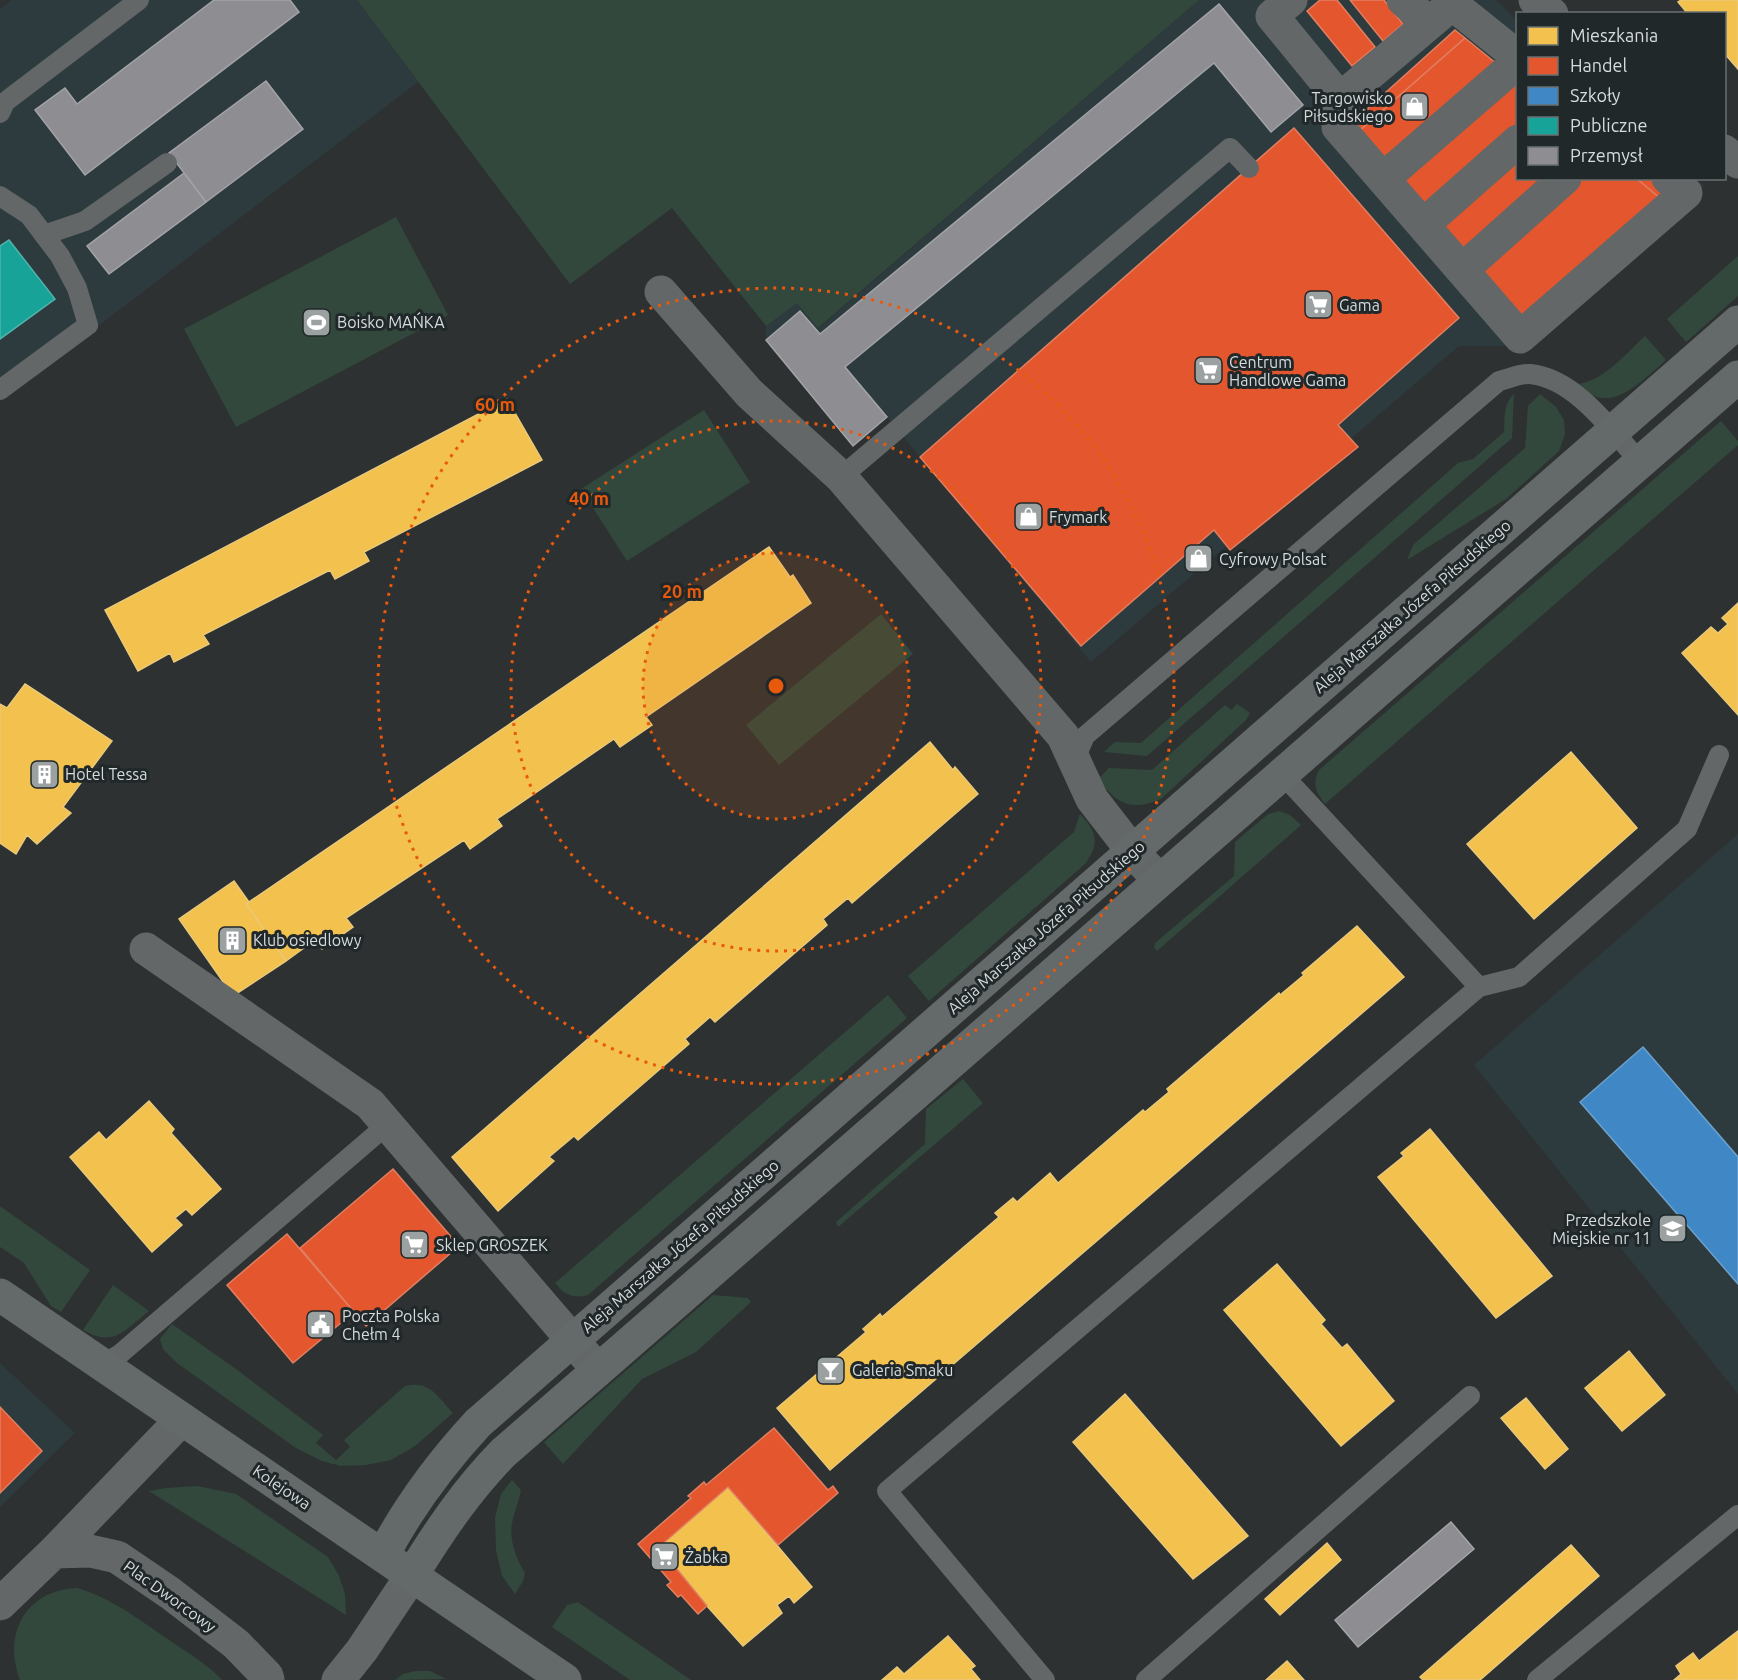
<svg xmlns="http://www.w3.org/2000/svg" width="1738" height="1680" font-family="Ubuntu,sans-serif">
<rect width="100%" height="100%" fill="#2d3132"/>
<path fill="#2d3b3e" d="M12,0H357L418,82L105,321L0,397V9Z
M1199,0H1496L1517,20L1518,178H1696L1704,186L1517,346H1459L1091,662L887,417L853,446L766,340V326L797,302L819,328Z
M1738,834V1394L1474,1065Z
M0,1363L75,1433L0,1507Z"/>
<path fill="#32483c" d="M357,0H1199L818,328L797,303L766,326L672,208L570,284Z
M396,217L448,315L236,427L184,329Z
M1738,256V296L1686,342L1667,319Z
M1645,336L1666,360C1647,376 1617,410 1590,394C1586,391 1582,387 1579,384C1606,379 1625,354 1645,336Z
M1514,394L1512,438L1147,756L1104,752L1115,742L1141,743L1458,463L1473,459L1504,432C1505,418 1503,404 1514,394Z
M1540,394L1556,407L1564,420L1565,434L1559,451L1506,499L1407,560L1413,545L1525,448L1528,406Z
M704,410L750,482L627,561L581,489Z
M1721,421L1738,441V445L1325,804C1316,792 1312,784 1319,770Z
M881,614L913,654L779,765L746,725Z
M1237,704L1250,713L1246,720L1161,799C1142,807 1126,809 1110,793C1105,788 1102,785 1100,777L1109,768L1152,770L1225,705L1231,710Z
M1279,811L1290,815L1301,825L1157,951L1154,947L1155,943L1234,876L1235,842L1268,814Z
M1080,814C1097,831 1100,844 1085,864L929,1001L908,976L1074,832Z
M888,995L907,1018L588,1295C573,1299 565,1295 555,1283Z
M963,1079L983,1103L838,1227L836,1222L925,1144L926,1109Z
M0,1206L90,1270L61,1312L51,1306L24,1263L0,1247Z
M113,1285L149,1311C125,1330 114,1348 83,1330Z
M713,1295L748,1298L751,1302L696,1352L642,1379L563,1464L544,1442Z
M172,1324L236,1369L323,1435L316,1443L336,1460L350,1447L344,1440L405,1386C430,1380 437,1396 453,1413L415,1446L391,1460L366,1465L341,1466L322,1461L296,1448L177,1363L163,1349L160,1339Z
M512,1480L521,1490C519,1501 514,1512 512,1523C509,1539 516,1559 525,1573L523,1581L515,1594L502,1576L496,1550L495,1518L501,1494Z
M197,1486L236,1494L328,1557L339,1576L345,1594L346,1615L149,1491L166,1488Z
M77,1588C111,1598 137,1618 166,1638C185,1651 206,1663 222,1680H20C2,1634 26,1590 77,1588Z
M579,1602V1603L691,1680H630L552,1627L567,1605Z
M415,1671H430L446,1679L395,1680L403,1674Z"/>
<path fill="#f2c14e" stroke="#eac979" stroke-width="1.5" d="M1681,0H1738V69L1724,53V14H1688L1678,2Z
M507,399L542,460L364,552L369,561L335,579L330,570L203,635L209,644L174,662L170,653L138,671L105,610Z
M769,547L790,577L793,575L811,603L646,717L652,725L620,747L614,739L497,819L502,826L470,849L464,840L346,918L353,927L322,949L315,940L286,961L246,904Z
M1738,603V715L1682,653L1711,627L1718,633L1728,624L1722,618Z
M25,684L112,741L63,807L71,813L37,844L27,835L16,854L0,843V704L7,708Z
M930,742L953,770L955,767L978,794L852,903L848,898L823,919L827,925L715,1022L710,1017L685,1039L689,1044L578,1140L574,1136L549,1157L554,1161L498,1211L452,1157Z
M1571,752L1637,828L1534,919L1467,844Z
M234,881L249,902L246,904L286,961L233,996L179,919Z
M1357,926L1404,977L830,1470L777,1408L866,1332L863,1329L880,1314L882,1317L999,1217L995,1213L1013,1198L1017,1202L1050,1173L1058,1183L1143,1110L1145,1112L1169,1092L1167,1089L1279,993L1280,995L1304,975L1302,973Z
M149,1101L174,1129L171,1133L221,1189L192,1215L186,1209L175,1218L182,1225L152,1252L70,1157L99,1132L106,1140Z
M1430,1129L1552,1276L1496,1318L1378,1177L1404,1156L1401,1153Z
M1277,1264L1325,1320L1321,1324L1342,1348L1347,1344L1394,1401L1341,1446L1224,1310Z
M1629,1351L1665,1395L1622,1431L1585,1388Z
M1125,1394L1248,1536L1193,1579L1073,1442Z
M1526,1398L1568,1449L1545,1469L1501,1418Z
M728,1487L812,1587L794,1603L789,1596L777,1605L782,1613L743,1646L707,1606L659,1547Z
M1327,1543L1341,1560L1280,1615L1265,1599Z
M1571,1545L1599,1576L1480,1680H1423L1420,1677Z
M1738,1631V1680H1674L1681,1674L1676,1666L1693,1653L1699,1661Z
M948,1636L975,1666L971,1669L980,1680H882L897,1667L904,1674Z
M1287,1661L1304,1680H1266Z"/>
<path fill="#e4572e" stroke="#e07f62" stroke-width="1.5" d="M1320,0H1337L1375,47L1352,66L1307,11Z
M1350,0H1384L1403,24L1383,41Z
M1455,30L1465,38L1351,138L1345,129Z
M1465,38L1497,64L1379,168L1351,138Z
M1518,82V125L1418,213L1391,182Z
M1294,128L1459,318L1338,425L1358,447L1230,550L1214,530L1081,646L920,457Z
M1518,149V178H1547L1458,258L1430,227Z
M1579,178H1636L1661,199L1518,325L1471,273Z
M1636,178H1670L1661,199Z
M393,1169L459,1246L366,1326L300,1248Z
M287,1234L354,1312L293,1363L227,1285Z
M0,1407L42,1451L0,1493Z
M774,1428L828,1490L833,1486L838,1493L778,1545L728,1487L659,1547L707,1606L698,1614L681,1595L678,1597L667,1585L671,1582L638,1544L691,1498L688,1496L704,1482L706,1485Z"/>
<path fill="#3f88c5" stroke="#6ca1cc" stroke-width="1.5" d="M1643,1047L1738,1157V1284L1580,1102Z"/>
<path fill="#17a398" stroke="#50b4ac" stroke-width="1.5" d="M9,240L55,299L0,339V246Z"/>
<path fill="#8d8d92" stroke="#a3a4a8" stroke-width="1.5" d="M214,0H290L299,12L85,175L35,110L65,88L77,104Z
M1219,4L1303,105L1271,132L1214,63L845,367L887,417L853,446L766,340L800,311L820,334Z
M266,81L303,129L206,202L169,153Z
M184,173L206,202L109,274L87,246Z
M1451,1522L1474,1549L1358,1647L1335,1620Z"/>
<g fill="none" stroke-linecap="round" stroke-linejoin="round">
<path stroke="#636767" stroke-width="20" d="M0,113L5,102L139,0
M0,196L29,215L60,256L77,288L88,325L0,390
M44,235L85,221L167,163
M841,477L1230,148L1249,168
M1074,761L1085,736L1499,381C1509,379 1521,373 1530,374C1575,378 1612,431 1640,462
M1479,987L1519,977L1687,829L1719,755
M103,1364L120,1354L388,1124
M1045,1680L887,1491L1479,987L1282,774
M1146,1680L1470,1396
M1537,1680L1738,1515"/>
<path stroke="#636767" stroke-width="33" d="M1291,0L1272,16L1340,99L1457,0
M1403,0L1429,23
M1535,0L1552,14
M1452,4L1518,57
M1340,99L1338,127L1520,337L1686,193L1668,178
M1724,151L1738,162
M1383,179L1518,62
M1423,225L1518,141
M1462,270L1565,178
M661,292L749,393L841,477L1063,736L1092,799L1133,852L1159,880
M146,949L370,1104L598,1370
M54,1552L90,1551L117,1557L170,1593L236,1644L267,1676L268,1680
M0,1604L54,1552L182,1419
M338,1680L362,1650L412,1575"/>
<path stroke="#646969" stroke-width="33" d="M0,1295L565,1680
M383,1555C409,1506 440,1464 478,1423L1738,322
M412,1575C440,1530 466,1491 503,1453L1738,377"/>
</g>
<circle cx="776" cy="686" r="133" fill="#e8590c" fill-opacity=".12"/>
<g fill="none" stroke="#e8590c" stroke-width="3" stroke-dasharray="3 6">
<circle cx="776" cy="686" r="133"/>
<circle cx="776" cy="686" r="265"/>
<circle cx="776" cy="686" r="398"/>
</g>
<defs>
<symbol id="shop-square" viewBox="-11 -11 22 22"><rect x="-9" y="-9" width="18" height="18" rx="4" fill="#9ba0a0" stroke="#21282a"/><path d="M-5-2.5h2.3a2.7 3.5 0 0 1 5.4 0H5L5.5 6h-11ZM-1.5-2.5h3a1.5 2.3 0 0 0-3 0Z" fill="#fff"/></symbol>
<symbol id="supermarket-square" viewBox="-11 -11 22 22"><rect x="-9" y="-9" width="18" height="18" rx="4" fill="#9ba0a0" stroke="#21282a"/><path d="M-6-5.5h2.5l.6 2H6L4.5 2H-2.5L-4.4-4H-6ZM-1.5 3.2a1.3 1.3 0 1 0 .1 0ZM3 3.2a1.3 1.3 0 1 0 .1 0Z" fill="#fff"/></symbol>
<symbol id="stadium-square" viewBox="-11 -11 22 22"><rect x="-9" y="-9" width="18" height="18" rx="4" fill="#9ba0a0" stroke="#21282a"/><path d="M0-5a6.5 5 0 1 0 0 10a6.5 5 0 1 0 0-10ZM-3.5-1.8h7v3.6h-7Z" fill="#fff"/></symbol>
<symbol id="building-square" viewBox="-11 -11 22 22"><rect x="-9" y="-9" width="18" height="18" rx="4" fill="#9ba0a0" stroke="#21282a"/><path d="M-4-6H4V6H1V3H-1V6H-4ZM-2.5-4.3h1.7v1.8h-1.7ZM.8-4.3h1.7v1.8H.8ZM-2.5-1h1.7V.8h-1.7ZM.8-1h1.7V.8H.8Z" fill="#fff"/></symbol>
<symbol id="school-square" viewBox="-11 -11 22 22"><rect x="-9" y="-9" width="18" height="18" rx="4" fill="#9ba0a0" stroke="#21282a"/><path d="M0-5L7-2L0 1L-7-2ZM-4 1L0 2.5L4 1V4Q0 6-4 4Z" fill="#fff"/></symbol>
<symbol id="civic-square" viewBox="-11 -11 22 22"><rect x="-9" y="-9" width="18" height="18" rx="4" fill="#9ba0a0" stroke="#21282a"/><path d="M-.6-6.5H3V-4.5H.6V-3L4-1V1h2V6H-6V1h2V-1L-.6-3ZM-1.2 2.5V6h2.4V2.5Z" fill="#fff"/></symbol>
<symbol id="bar-square" viewBox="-11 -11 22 22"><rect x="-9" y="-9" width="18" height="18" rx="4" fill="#9ba0a0" stroke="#21282a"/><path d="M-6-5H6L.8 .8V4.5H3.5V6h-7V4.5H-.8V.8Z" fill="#fff"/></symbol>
</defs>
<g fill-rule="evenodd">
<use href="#shop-square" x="1398" y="90" width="33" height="33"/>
<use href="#supermarket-square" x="1302" y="288" width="33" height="33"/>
<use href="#stadium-square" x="300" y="306" width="33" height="33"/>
<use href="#supermarket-square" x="1192" y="354" width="33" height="33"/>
<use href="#shop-square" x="1012" y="500" width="33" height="33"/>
<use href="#shop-square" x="1182" y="542" width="33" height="33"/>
<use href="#building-square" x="28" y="758" width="33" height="33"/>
<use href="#building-square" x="216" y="924" width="33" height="33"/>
<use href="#school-square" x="1656" y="1212" width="33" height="33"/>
<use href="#supermarket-square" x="398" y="1228" width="33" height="33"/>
<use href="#civic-square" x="304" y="1308" width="33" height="33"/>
<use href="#bar-square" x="814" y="1354" width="33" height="33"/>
<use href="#supermarket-square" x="648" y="1540" width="33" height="33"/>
</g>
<g text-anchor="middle" stroke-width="6" stroke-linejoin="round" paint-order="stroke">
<g font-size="16" fill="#d6dbdc" stroke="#21282a" text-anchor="start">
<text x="1393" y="104" text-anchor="end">Targowisko<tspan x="1393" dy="18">Piłsudskiego</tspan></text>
<text x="1339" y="311">Gama</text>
<text x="337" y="328">Boisko MAŃKA</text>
<text x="1229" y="368">Centrum<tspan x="1229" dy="18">Handlowe Gama</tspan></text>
<text x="1049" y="523">Frymark</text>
<text x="1219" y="565">Cyfrowy Polsat</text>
<text x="65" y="780">Hotel Tessa</text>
<text x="253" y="946">Klub osiedlowy</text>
<text x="1651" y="1226" text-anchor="end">Przedszkole<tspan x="1651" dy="18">Miejskie nr 11</tspan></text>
<text x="436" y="1251">Sklep GROSZEK</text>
<text x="342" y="1322">Poczta Polska<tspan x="342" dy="18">Chełm 4</tspan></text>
<text x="852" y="1376">Galeria Smaku</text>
<text x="685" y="1563">Żabka</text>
</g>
<g font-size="16" fill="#d6dbdc" stroke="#21282a">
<text transform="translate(1412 606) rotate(-41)" y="6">Aleja Marszałka Józefa Piłsudskiego</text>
<text transform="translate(1046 927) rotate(-41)" y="6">Aleja Marszałka Józefa Piłsudskiego</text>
<text transform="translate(680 1246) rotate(-41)" y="6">Aleja Marszałka Józefa Piłsudskiego</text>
<text transform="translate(282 1487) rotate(34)" y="6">Kolejowa</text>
<text transform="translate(170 1596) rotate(36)" y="6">Plac Dworcowy</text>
</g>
</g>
<circle cx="776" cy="686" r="9" fill="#e8590c" stroke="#21282a" stroke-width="3"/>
<g font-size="18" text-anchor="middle" font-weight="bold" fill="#e8590c" stroke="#21282a" stroke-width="6" stroke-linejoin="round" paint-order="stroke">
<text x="495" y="411">60 m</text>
<text x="589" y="505">40 m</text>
<text x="682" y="598">20 m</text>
</g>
<rect x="1516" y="12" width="210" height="168" fill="#21282a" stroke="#697071" stroke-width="1.5"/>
<rect x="1528" y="27" width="30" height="18" fill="#f2c14e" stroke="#697071" stroke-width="1.5"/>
<text x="1570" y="42" font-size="18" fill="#d6dbdc">Mieszkania</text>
<rect x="1528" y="57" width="30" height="18" fill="#e4572e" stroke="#697071" stroke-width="1.5"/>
<text x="1570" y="72" font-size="18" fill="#d6dbdc">Handel</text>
<rect x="1528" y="87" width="30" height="18" fill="#3f88c5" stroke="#697071" stroke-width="1.5"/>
<text x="1570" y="102" font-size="18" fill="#d6dbdc">Szkoły</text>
<rect x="1528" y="117" width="30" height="18" fill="#17a398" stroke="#697071" stroke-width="1.5"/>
<text x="1570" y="132" font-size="18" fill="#d6dbdc">Publiczne</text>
<rect x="1528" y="147" width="30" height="18" fill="#8d8d92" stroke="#697071" stroke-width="1.5"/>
<text x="1570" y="162" font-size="18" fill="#d6dbdc">Przemysł</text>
</svg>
